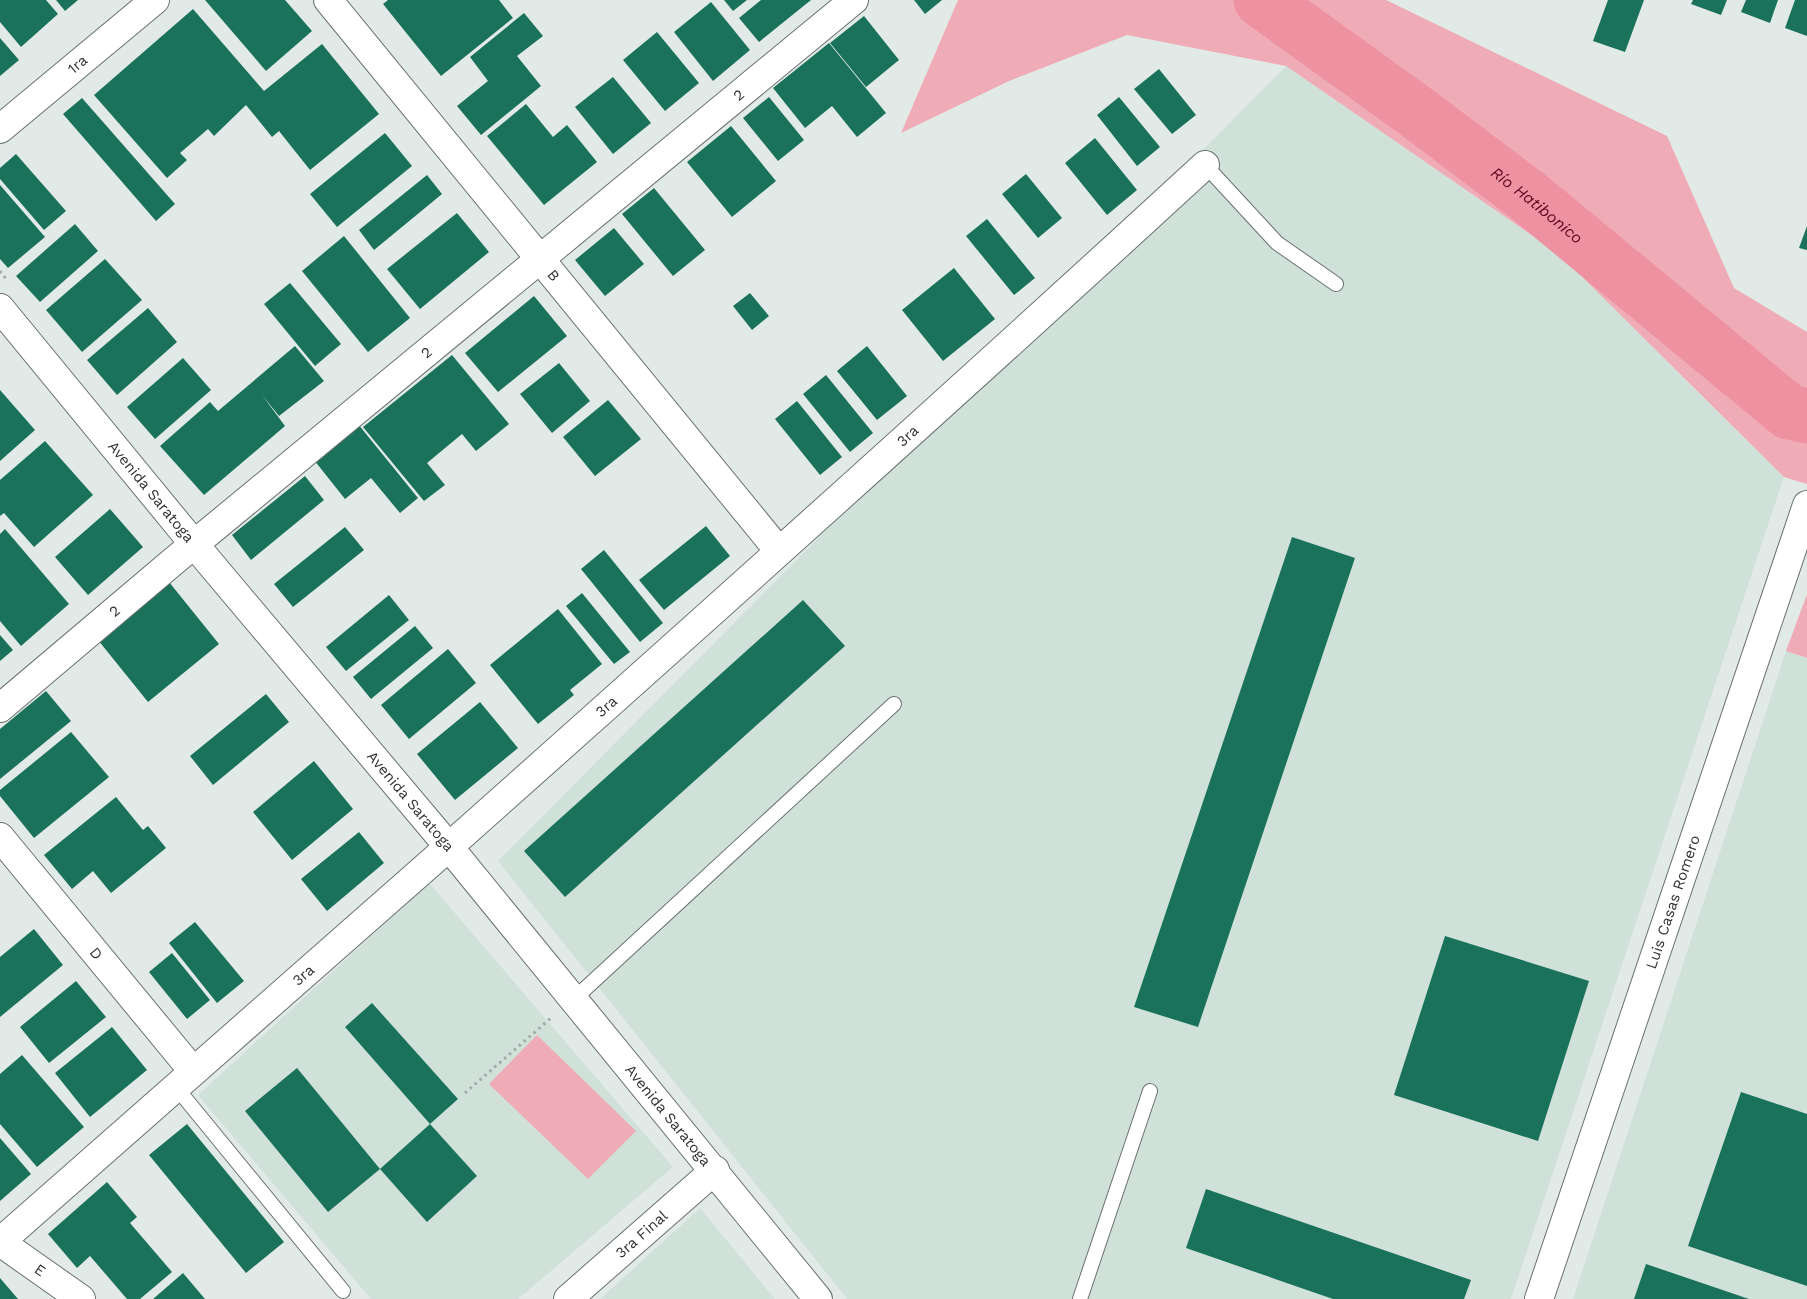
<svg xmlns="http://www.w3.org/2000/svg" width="1807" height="1299" font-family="'Work Sans',sans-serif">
<rect width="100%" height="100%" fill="#e2eae7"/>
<path fill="#d0e1da" d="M1286,66L1559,254L1784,477L1511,1299H847L498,861Z
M1786,651L1807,658V1299H1573Z
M429,883L673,1167L518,1299H371L198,1095Z
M700,1208L775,1299H600Z"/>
<path fill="#efacb6" d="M958,0H1386L1667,136L1734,288L1807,332V484L1784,477L1559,254L1286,66L1127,35L1009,81L901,133Z
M1807,594V658L1786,651Z
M537,1035L636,1131L588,1179L489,1084Z"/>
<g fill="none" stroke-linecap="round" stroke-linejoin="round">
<path stroke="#ee92a1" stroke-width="55" id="s1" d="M1261,0L1415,111L1529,197L1789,412L1807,416"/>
</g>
<path fill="#1a725a" d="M0,0H46L58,14L21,47L0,22Z
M56,0H78L65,11Z
M205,0H285L312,31L266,71Z
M388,0H499L513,18L441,76L383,4Z
M724,0H747L733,11Z
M761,0H811L759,42L739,18Z
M914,0H942L925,14Z
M1608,0H1644L1625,52L1593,41Z
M1693,0H1727L1721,15L1691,4Z
M1746,0H1778L1770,23L1741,12Z
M1795,0H1807V36L1785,28Z
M711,2L750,50L713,81L674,32Z
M193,9L264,91L322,44L379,114L310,170L279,131L272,137L246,105L214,136L208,129L180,153L187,160L167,178L94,95Z
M524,13L543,36L517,56L541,86L481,135L457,106L488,81L470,57Z
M864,16L899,60L866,87L830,43Z
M657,32L699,83L665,111L623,60Z
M0,38L19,60L0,76Z
M829,43L886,113L857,137L832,106L805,128L773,88Z
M1159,69L1196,115L1172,134L1134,89Z
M613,77L651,123L613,154L575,107Z
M769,97L804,140L778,161L743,118Z
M1119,97L1160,147L1137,166L1097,115Z
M82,98L175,204L156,221L63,114Z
M526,104L553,137L567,125L597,162L544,205L487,136Z
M731,126L776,181L732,217L687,162Z
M385,133L412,166L337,227L310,194Z
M1095,138L1137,190L1107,215L1065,163Z
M16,154L66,211L44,230L0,179V168Z
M1026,174L1062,218L1038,238L1002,194Z
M427,175L442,194L374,250L359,230Z
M0,185L45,237L8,268L0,259Z
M654,188L705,250L673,276L622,214Z
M457,213L489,252L420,309L387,269Z
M987,219L1035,278L1014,295L966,236Z
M75,224L98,251L40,302L16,276Z
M1807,226V250L1799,248Z
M614,228L644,264L605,296L575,260Z
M344,236L410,318L368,352L302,271Z
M105,259L142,300L82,352L46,310Z
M954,268L995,319L943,361L902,310Z
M290,283L341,344L315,366L264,304Z
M750,293L769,316L752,330L733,306Z
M534,296L567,336L498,392L465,353Z
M148,308L177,342L117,395L87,360Z
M295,346L324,381L279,416L262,395L285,426L204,495L160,446L210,402L218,411Z
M867,346L907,396L877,420L837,371Z
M452,355L509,424L476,451L462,434L427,463L445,485L424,501L363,427Z
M183,358L211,390L155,439L127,407Z
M559,363L590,401L552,433L520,394Z
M826,375L873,433L850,452L803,394Z
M0,390L35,430L0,461Z
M608,400L641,439L595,476L563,437Z
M797,401L842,457L820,475L775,419Z
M358,424L418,498L400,513L371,478L345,499L314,460Z
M45,441L93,495L34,547L4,513L0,516V480Z
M305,476L324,500L251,560L232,535Z
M110,509L143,547L88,595L55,557Z
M706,526L730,556L664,610L639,580Z
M345,527L364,550L293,607L274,584Z
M5,529L69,604L21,646L0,621V534Z
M1292,537L1355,558L1198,1027L1134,1007Z
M604,550L663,623L640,642L581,569Z
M169,582L219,644L148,702L98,640Z
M582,593L630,652L614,664L566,606Z
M389,595L409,620L346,671L326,647Z
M803,600L845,646L565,897L524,851Z
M558,609L602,664L570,690L574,695L538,724L490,665Z
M415,626L433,648L371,699L353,677Z
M0,635L13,650L0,661Z
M448,649L476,683L409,739L381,705Z
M46,691L71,721L0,779V729Z
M266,694L289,722L213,785L190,756Z
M480,702L518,748L455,800L417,754Z
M71,732L109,777L34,838L0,796V790Z
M314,761L353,809L292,860L253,812Z
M116,797L143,830L148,826L166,848L111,893L93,871L72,889L44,855Z
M359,832L384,863L327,911L301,879Z
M195,922L244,981L217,1003L169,943Z
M34,929L63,965L0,1017V957Z
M1445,936L1589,981L1538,1141L1394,1095Z
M172,953L210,1000L187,1019L149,972Z
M76,981L106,1017L49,1063L20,1027Z
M372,1003L458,1099L430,1124L345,1027Z
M112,1027L147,1070L90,1117L55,1073Z
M22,1055L84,1127L37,1167L0,1124V1074Z
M297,1068L380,1169L430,1124L477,1176L427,1222L380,1169L328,1212L245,1111Z
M1741,1092L1807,1114V1286L1688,1246Z
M187,1124L284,1242L246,1273L149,1155Z
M0,1138L31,1174L0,1201Z
M107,1182L137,1217L130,1223L172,1272L140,1299H127L90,1256L77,1268L48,1234Z
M1206,1189L1471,1280L1464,1299H1333L1186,1248Z
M1646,1264L1749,1299H1634Z
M183,1273L205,1299H153Z
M0,1278L18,1299H0Z"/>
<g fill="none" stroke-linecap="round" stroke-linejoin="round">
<defs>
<path id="service" d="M1205,165L1277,243L1336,284
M574,999L894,704
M175,1086L343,1291
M1080,1299L1150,1091"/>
<g id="minor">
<path id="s2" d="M328,0L779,551"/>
<path id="s3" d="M0,708L175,560L854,0"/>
<path id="s4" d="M0,837L193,1071"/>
<path id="s5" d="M0,1242C150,1109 301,978 451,845C704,620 956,394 1205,165"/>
<path id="s6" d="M0,1242L81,1299"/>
<path id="s7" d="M568,1299L715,1170"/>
<path id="s8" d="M1539,1299L1807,505"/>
</g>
<g id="secondary">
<path id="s9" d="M0,129L155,0"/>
<path id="s10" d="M0,308L194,544L449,847L818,1299"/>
</g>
</defs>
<use href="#service" stroke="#6a716e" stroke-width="16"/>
<use href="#minor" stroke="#6a716e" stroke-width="30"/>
<use href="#secondary" stroke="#6a716e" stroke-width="30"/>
<path stroke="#a3a9a7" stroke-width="3" stroke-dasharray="2.5 4" stroke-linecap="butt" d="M0,271L6,279
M465,1093L551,1018"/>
<use href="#service" stroke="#fff" stroke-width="14"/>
<use href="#minor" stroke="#fff" stroke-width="28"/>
<use href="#secondary" stroke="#fff" stroke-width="28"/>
</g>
<g text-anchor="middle" stroke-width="5" stroke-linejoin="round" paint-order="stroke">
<g font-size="15" fill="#313433" stroke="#eff7f4">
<text dy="5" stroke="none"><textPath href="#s9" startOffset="101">1ra</textPath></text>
<text dy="5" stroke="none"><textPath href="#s3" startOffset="960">2</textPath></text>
<text dy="5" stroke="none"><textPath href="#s2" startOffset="356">B</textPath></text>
<text dy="5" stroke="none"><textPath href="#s3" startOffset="555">2</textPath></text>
<text dy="5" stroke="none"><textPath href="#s5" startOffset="1214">3ra</textPath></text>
<text dy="5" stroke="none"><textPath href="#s10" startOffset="238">Avenida Saratoga</textPath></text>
<text dy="5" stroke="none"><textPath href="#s3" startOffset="150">2</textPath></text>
<text dy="5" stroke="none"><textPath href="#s5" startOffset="809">3ra</textPath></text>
<text dy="5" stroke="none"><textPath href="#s10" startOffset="642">Avenida Saratoga</textPath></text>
<text dy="5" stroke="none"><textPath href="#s8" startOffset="419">Luis Casas Romero</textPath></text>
<text dy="5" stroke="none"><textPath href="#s4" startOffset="151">D</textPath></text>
<text dy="5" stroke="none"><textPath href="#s5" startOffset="404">3ra</textPath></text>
<text dy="5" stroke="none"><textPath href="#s10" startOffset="1048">Avenida Saratoga</textPath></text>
<text dy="5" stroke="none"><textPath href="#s7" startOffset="98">3ra Final</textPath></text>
<text dy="5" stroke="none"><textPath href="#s6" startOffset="49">E</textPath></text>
</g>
<g font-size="16" font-style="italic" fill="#5a0722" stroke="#eff7f4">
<text dy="6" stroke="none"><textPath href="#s1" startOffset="344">Río Hatibonico</textPath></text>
</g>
</g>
</svg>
